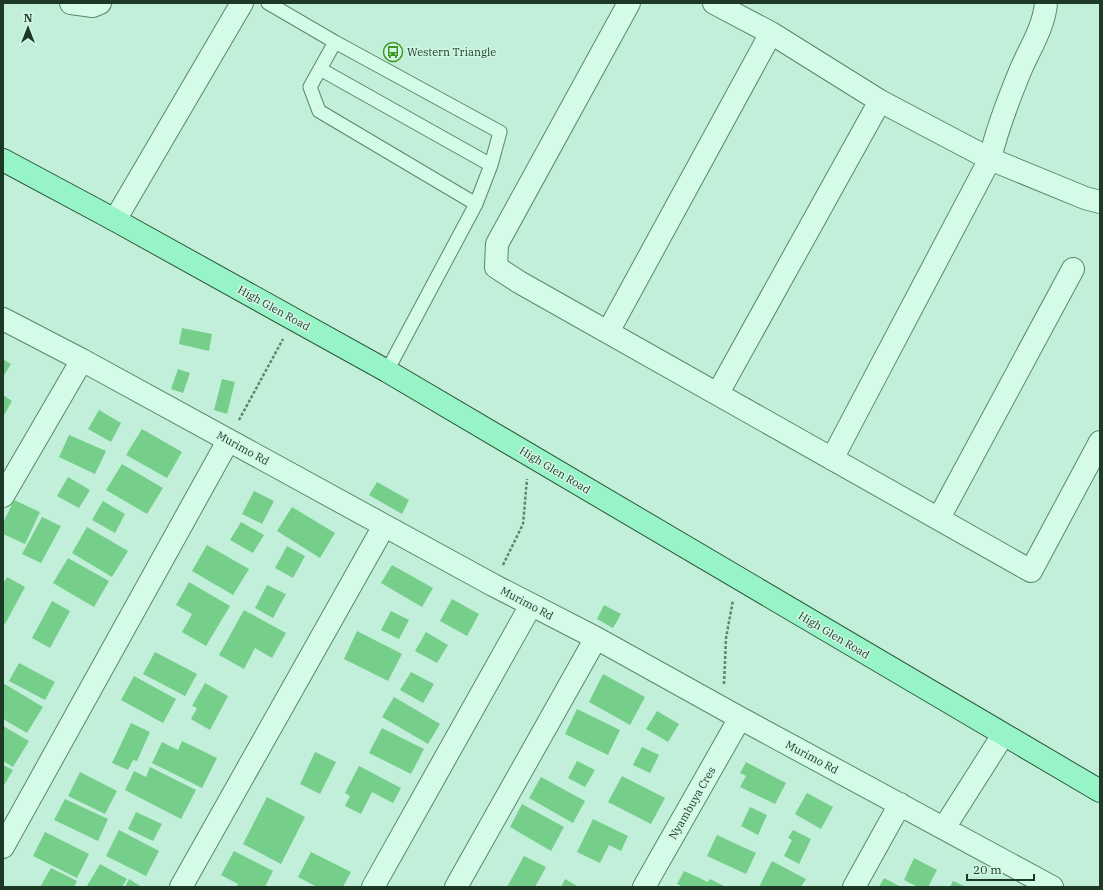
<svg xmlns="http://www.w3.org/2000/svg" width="1103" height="890" font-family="'IBM Plex Serif',serif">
<rect width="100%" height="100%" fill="#c1efd9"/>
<path fill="#75cf8a" d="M182,328L212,334L209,351L179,344Z
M3,359L11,364L3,377Z
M178,369L190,373L183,393L171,389Z
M222,379L235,382L227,414L214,410Z
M3,395L12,401L3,417Z
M99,410L121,423L111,442L88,429Z
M142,429L182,452L167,478L126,455Z
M69,435L106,451L95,474L59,457Z
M122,464L163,488L147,514L106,490Z
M68,477L90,490L79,508L57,496Z
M377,482L409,500L402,514L369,495Z
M254,491L274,501L262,524L242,514Z
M14,500L40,512L25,544L3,534V523Z
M103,501L125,514L115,533L92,520Z
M292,507L335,533L320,558L277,531Z
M42,517L61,526L41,563L22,554Z
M241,522L264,535L253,553L230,540Z
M87,527L128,551L112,577L72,553Z
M207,545L249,569L233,595L192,571Z
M287,546L305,556L293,578L275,568Z
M68,558L109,581L94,607L53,583Z
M392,565L433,588L422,607L381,583Z
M7,577L25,587L5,624L3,623V584Z
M189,582L230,606L206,646L182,632L192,614L176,605Z
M267,585L286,594L273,618L255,608Z
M452,599L479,614L467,636L440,621Z
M52,601L70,611L50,648L32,638Z
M604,605L621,614L613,628L597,619Z
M244,610L286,633L272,658L255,648L244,669L219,655Z
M391,611L409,620L399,639L381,630Z
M357,631L402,654L388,681L344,659Z
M426,632L448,645L437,663L415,651Z
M155,652L197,674L185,696L143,674Z
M19,663L55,682L45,700L9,681Z
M411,672L434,684L423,703L400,690Z
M603,674L645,697L630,725L589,702Z
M134,676L176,699L163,723L121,700Z
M3,683L43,707L27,733L3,719Z
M205,683L228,696L210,730L191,719L197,708L192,706Z
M394,697L440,724L428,744L382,717Z
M577,709L620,730L608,755L565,734Z
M657,711L679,724L668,742L646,729Z
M131,723L150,732L137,761L133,760L128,770L112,763Z
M3,726L29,741L13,767L3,761Z
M382,728L424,749L411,774L369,753Z
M182,741L217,758L202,788L152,763L162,742L178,750Z
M642,747L659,755L650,773L633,765Z
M315,752L336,762L320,794L300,784Z
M577,761L595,770L585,787L568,778Z
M746,762L786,783L775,804L740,787L746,776L740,773Z
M3,765L13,770L3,787Z
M359,766L401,788L393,803L372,792L361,814L345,806L350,796L345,793Z
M150,767L196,790L181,819L125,790L134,771L146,777Z
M80,772L117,791L105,814L68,796Z
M622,776L665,798L651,824L608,802Z
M541,777L585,801L573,823L529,798Z
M807,793L833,807L821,829L795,814Z
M267,797L305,817L281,864L243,844Z
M65,799L108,819L98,841L54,820Z
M522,804L564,827L551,851L510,827Z
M750,807L767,815L758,835L741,826Z
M136,812L162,824L153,841L128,829Z
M593,819L628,836L621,851L609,845L600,863L577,852Z
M119,830L159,851L146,876L106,856Z
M793,830L811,839L799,864L784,856L792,840L788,838Z
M45,832L89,854L77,878L33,856Z
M717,835L756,853L746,874L707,856Z
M234,851L273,871L265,887H236L238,884L221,875Z
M311,852L351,872L343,887H317L298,877Z
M524,856L546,867L535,887H507Z
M914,858L937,870L928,887H918L904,880Z
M772,861L806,879L801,887H759Z
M100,864L127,879L122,887L87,886Z
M51,868L77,881L74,887H40Z
M684,871L708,882L710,879L726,887H684L677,884Z
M884,878L901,887H879Z
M129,879L142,887H125Z
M565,879L579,887H561Z
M953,881L966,887H950Z"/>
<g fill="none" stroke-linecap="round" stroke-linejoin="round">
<defs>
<path id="lane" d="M268,3L335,42L500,132L491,165L476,204L387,371
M335,42L310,87L319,111L476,204
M320,69L491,165"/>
<path id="street" d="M71,3L93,6L100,3
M629,3L497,244L496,267L519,282L1031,571L1100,442
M714,3L771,33L880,101L990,159L1085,198L1100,202
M115,220L242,3
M3,319L82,360L493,585L596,638L740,718L1052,887
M608,332L771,33
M718,393L880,101
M832,459L990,159C997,128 1009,98 1021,69C1030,48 1044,27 1046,3
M3,496L82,360
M939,518L1073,269
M944,828L1003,735
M3,847L228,441
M181,887L384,526
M373,887L531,605
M456,887L596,638
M644,887L740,718
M854,887L900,804"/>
<path id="primary" d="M3,160L115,220L387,371L1100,791"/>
</defs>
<use href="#lane" stroke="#588969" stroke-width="15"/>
<use href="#street" stroke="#588969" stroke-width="24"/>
<use href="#primary" stroke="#2c5738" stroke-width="24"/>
<path stroke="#588969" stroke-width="2.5" stroke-dasharray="3 2" stroke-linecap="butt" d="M239,420L283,339
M503,565L523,524L527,479
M724,684L726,638L733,600"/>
<use href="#lane" stroke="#d4fae8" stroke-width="13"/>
<use href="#street" stroke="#d4fae8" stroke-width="22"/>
<use href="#primary" stroke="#97f4c6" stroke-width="22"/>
</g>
<defs>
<symbol id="bus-ring" viewBox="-11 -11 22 22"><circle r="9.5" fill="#d1f6e4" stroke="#3d9a26" stroke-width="1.5"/><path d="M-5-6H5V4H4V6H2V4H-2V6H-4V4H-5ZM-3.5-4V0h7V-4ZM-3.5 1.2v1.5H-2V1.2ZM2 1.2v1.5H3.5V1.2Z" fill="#3d9a26"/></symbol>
</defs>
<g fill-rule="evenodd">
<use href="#bus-ring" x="382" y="41" width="22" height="22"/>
</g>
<g text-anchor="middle" stroke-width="3" stroke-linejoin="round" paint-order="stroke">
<g font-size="11" fill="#1d3825" stroke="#d1f6e4" text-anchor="start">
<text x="407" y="56">Western Triangle</text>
</g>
<g font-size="11" fill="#1d3825" stroke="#d1f6e4">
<text transform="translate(274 308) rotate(29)" y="4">High Glen Road</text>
<text transform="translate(243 448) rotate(29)" y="4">Murimo Rd</text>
<text transform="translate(555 470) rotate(31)" y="4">High Glen Road</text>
<text transform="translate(527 603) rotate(28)" y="4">Murimo Rd</text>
<text transform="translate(834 635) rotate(31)" y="4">High Glen Road</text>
<text transform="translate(812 757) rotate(28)" y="4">Murimo Rd</text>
<text transform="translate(692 803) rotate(-60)" y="4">Nyambuya Cres</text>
</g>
</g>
<rect width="1103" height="890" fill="none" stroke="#1d3825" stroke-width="8"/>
<g transform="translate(28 28)" stroke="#d1f6e4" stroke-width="3" paint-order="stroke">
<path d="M0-3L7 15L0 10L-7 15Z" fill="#1d3825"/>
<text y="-6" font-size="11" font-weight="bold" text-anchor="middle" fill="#1d3825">N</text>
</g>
<path d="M967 874v6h67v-6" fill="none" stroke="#1d3825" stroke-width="2"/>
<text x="973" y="874" font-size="12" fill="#1d3825" stroke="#d1f6e4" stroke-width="3" paint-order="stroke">20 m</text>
</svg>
